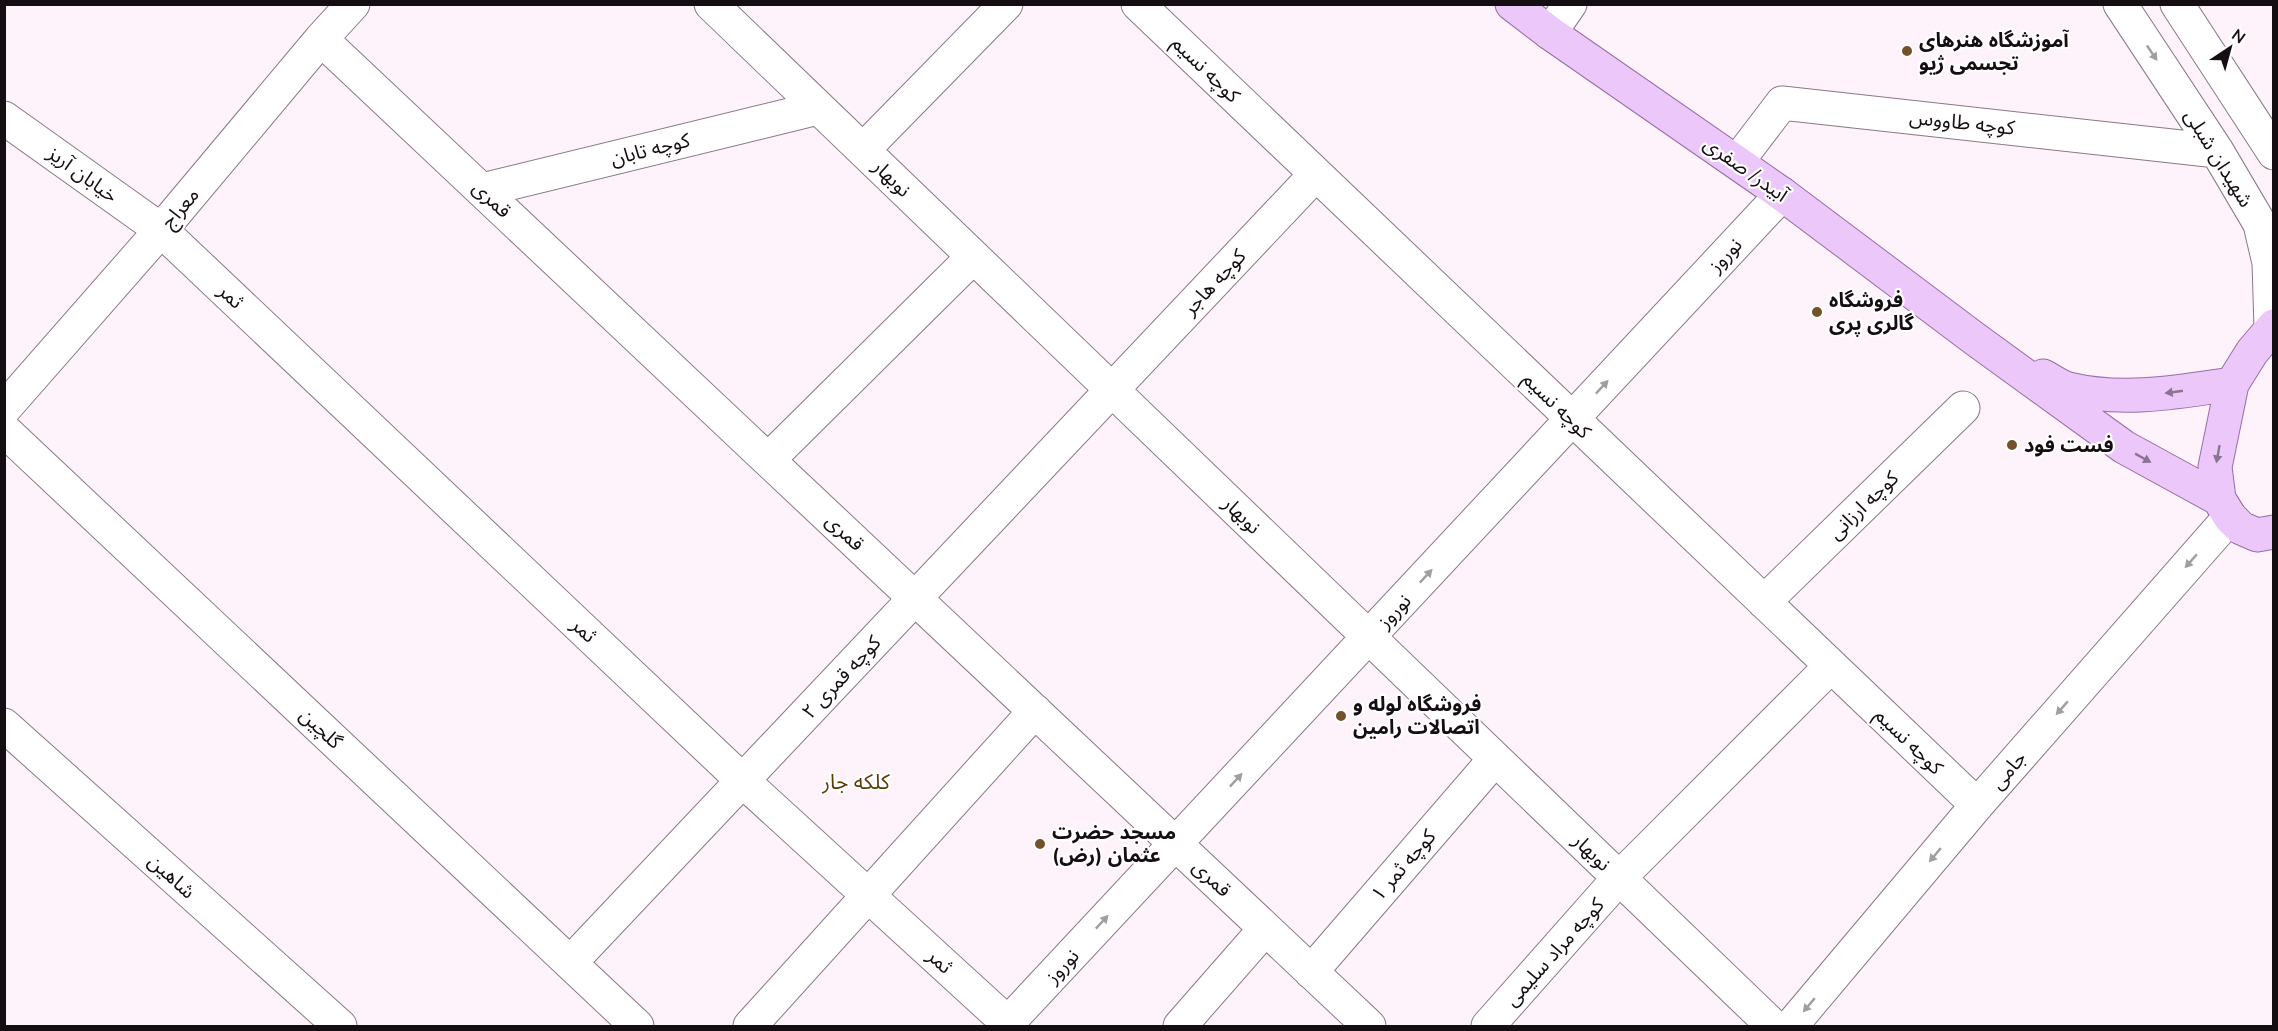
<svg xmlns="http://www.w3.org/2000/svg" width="2278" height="1031" font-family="'Nunito Sans','Noto Sans Arabic',sans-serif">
<rect width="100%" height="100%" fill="#fef2fb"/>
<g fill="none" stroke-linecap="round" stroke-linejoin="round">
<defs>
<path id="minor" d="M711,4L1773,1026
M1138,4L1977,805
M2120,4L2217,151L2260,224L2269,263L2271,328
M2177,4L2274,153
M1550,33L1570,4
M321,39L1369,1026
M4,118L161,230L743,781L1011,1026
M863,150L1006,4
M1737,162L1782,103L2217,151
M482,190L818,108
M4,409L161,230L321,39L353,4
M4,430L637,1026
M768,460L973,257
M1764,602L1963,408
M4,725L340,1026
M570,963L1316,174
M1311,972L1495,759
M750,1026L1035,711
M1005,1026L1782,194
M1180,1026L1265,929
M1488,1026L1619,878L1831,666
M1791,1026L1977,805L2230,517"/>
<path id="major" d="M1512,4L1550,33L1782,194L1975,339L2124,447L2219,499
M2274,326L2252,352L2232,384L2215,467L2219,499L2230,517L2241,528L2257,535L2274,532
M2043,376C2051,380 2060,387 2069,389C2123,402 2178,392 2232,384"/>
</defs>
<use href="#minor" stroke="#8b7886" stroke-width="35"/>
<use href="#major" stroke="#986da7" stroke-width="35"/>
<use href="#minor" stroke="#fff" stroke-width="33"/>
<use href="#major" stroke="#ecc7fa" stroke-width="33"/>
</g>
<defs><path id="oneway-solid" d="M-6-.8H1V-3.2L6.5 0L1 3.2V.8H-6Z" transform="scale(1.5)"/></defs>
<g fill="#a19ea0">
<use href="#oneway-solid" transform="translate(2152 53) rotate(56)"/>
<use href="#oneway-solid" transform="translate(1602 387) rotate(-47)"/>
<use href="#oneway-solid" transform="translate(2191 561) rotate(131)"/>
<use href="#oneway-solid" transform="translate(1426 576) rotate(-47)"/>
<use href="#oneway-solid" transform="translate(2062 708) rotate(131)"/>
<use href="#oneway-solid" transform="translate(1236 780) rotate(-47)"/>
<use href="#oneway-solid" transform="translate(1935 855) rotate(130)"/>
<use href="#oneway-solid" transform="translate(1102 922) rotate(-47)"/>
<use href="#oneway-solid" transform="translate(1809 1005) rotate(130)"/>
</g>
<g fill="#8b7392">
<use href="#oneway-solid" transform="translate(2174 392) rotate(172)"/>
<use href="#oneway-solid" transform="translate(2218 454) rotate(100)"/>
<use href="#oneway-solid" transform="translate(2143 458) rotate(29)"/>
</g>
<g fill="#735129" stroke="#fff" stroke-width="2">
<circle cx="1907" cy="51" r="6"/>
<circle cx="1817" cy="312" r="6"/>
<circle cx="2012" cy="445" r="6"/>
<circle cx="1341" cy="716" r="6"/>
<circle cx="1040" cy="844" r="6"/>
</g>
<g text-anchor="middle" stroke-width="4.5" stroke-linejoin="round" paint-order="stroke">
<g font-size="20" font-weight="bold" fill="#140d12" stroke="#fff" text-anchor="start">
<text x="1919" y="47">آموزشگاە هنرهای<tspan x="1919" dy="23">تجسمی ژیو</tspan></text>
<text x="1829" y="307">فروشگاه<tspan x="1829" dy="23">گالری پری</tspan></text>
<text x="2024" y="452">فست فود</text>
<text x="1353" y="711">فروشگاه لوله و<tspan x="1353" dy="23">اتصالات رامین</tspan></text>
<text x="1052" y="839">مسجد حضرت<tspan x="1052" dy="23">عثمان (رض)</tspan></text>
</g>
<g font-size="20" fill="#140d12" stroke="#fff">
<text transform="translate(1206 69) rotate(44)" y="7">کوچه نسیم</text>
<text transform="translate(1962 122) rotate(6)" y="7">کوچه طاووس</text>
<text transform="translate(650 149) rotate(-14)" y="7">کوچه تابان</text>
<text transform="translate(2219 158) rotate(58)" y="7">شهیدان شبلی</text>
<text transform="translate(1746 169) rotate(35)" y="7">آبیدر/ صفری</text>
<text transform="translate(83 174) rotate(36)" y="7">خیابان آریز</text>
<text transform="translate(892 178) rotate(44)" y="7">نوبهار</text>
<text transform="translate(492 199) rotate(43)" y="7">قمری</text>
<text transform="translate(180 208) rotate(-50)" y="7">معراج</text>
<text transform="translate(1725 255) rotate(-47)" y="7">نوروز</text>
<text transform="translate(1214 282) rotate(-47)" y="7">کوچه هاجر</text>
<text transform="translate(231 296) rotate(43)" y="7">ثمر</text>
<text transform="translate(1557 405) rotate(44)" y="7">کوچه نسیم</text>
<text transform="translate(1863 505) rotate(-44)" y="7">کوچه ارزانی</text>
<text transform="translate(1242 515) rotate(44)" y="7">نوبهار</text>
<text transform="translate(845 532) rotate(43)" y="7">قمری</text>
<text transform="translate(1394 611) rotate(-47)" y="7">نوروز</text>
<text transform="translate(584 630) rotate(43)" y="7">ثمر</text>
<text transform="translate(841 677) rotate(-47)" y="7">کوچه قمری ۲</text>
<text transform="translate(321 728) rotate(43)" y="7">گلچین</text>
<text transform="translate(1909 741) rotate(44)" y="7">کوچه نسیم</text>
<text transform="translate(2008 770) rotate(-49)" y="7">جامی</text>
<text transform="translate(1592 852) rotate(44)" y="7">نوبهار</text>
<text transform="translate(1403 865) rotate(-49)" y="7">کوچه ثمر ۱</text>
<text transform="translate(172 876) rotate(42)" y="7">شاهین</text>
<text transform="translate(1212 878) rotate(43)" y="7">قمری</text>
<text transform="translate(1554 952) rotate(-48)" y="7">کوچه مراد سلیمی</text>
<text transform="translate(940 961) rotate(43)" y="7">ثمر</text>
<text transform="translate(1062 966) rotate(-47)" y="7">نوروز</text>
</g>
<g font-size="21" fill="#5e3a05" stroke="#fff">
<text x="856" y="789">کلکه جار</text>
</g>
</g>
<rect width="2278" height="1031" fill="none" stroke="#140d12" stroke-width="12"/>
<g transform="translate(2230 48) rotate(36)" stroke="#ffffff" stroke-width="4.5" paint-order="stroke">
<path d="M0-4.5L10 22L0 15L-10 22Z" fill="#140d12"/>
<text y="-9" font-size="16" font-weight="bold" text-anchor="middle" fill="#140d12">N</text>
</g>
</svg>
